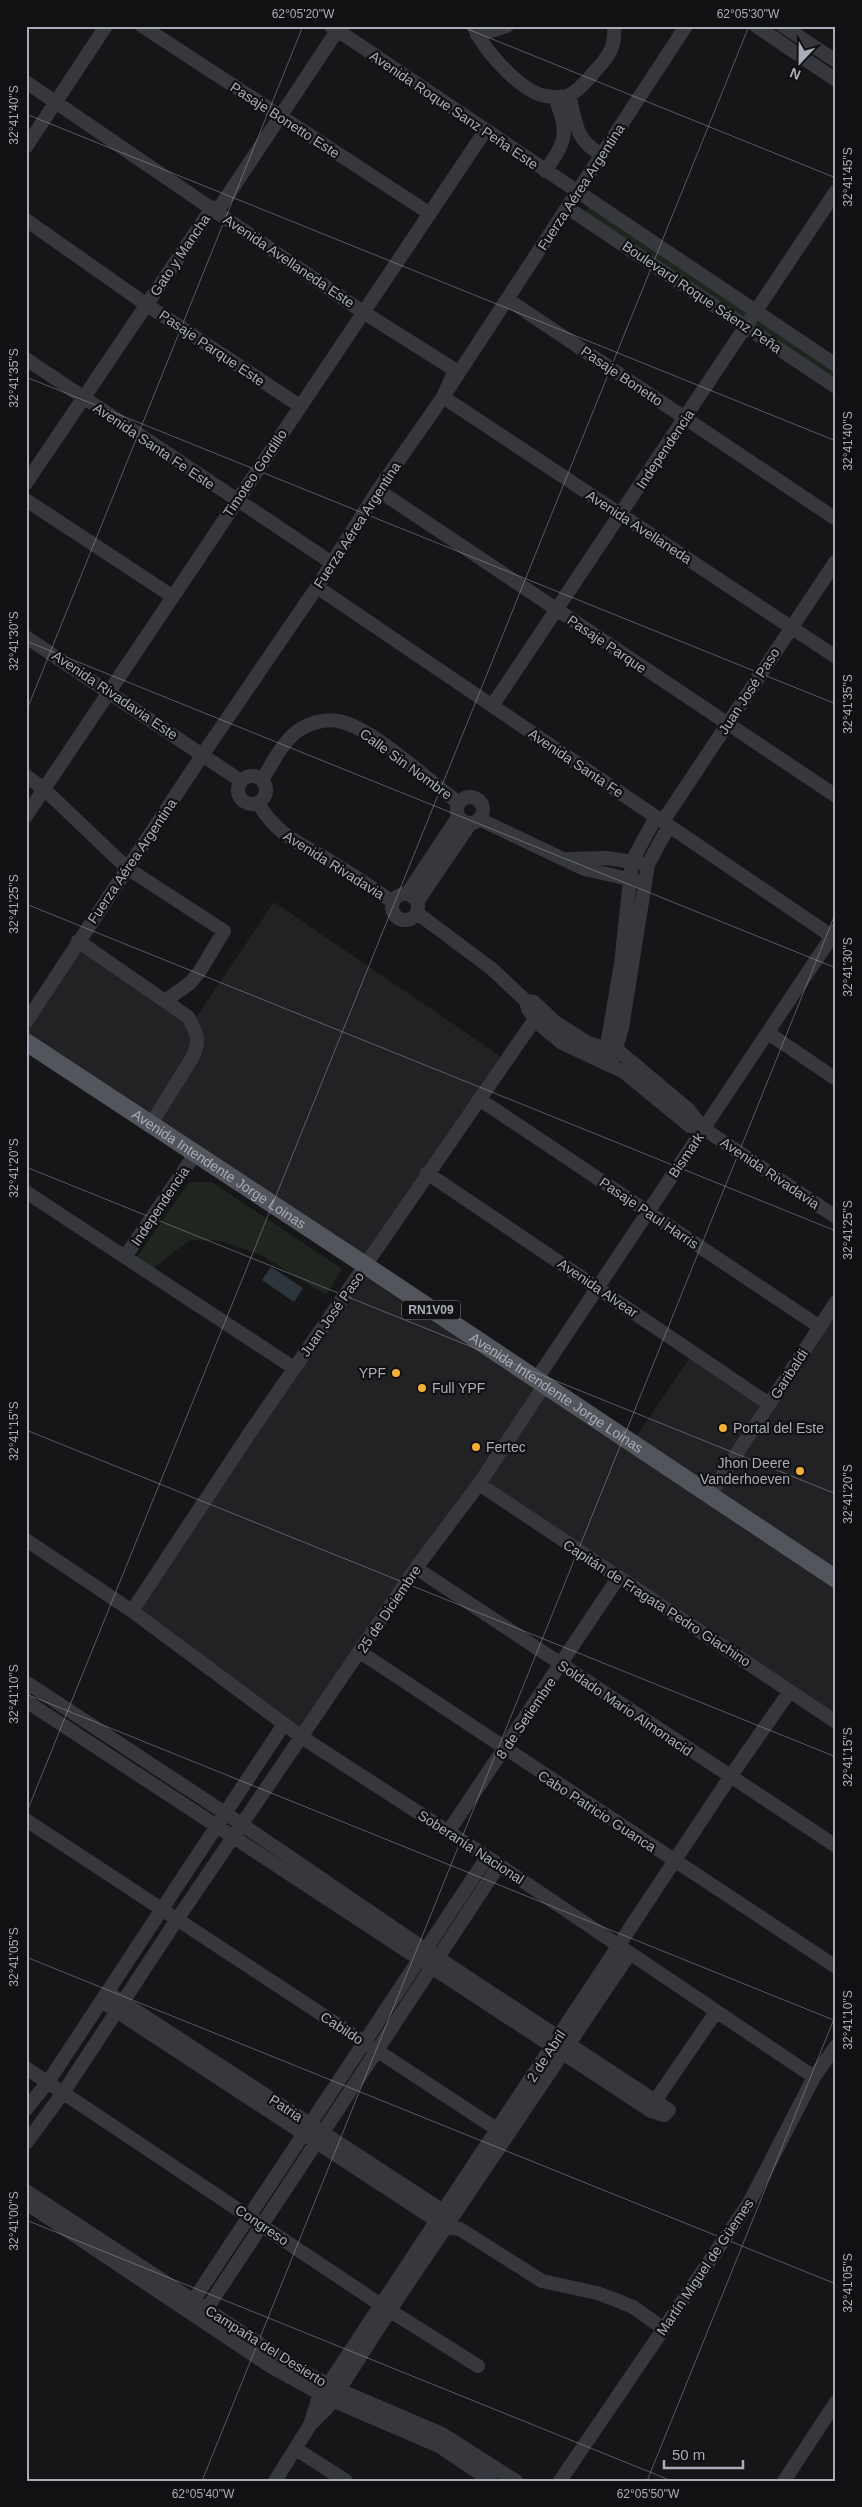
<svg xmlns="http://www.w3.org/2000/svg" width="862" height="2507" font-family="Arial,sans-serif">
<rect width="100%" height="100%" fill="#161618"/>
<path fill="#222225" d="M274,902L506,1060L366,1265L631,1444L693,1353L769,1404L836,1302V1722L479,1484L303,1738L132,1611L365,1265L26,1042V1022L78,941L165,1001L197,1016Z"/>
<path fill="#1e261f" d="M589,207L836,372V382L584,212Z
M189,1182H212L342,1269L326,1295L261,1255L221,1241L190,1240L153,1268L137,1257Z"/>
<path fill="#2c353c" d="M271,1267L303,1288L294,1302L262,1280Z"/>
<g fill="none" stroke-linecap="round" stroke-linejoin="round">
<path stroke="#37383d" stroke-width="14" d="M142,26L429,213
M331,26L836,365
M474,26C482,48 515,84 536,93C544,97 559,98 567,96C577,93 589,78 596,70C609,56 616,46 614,26
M756,26L836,80
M783,26L836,61
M477,35L507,26
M26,82L363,312L455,370L443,397L836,657
M569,95C577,124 574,139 602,155
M26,147L106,26
M545,171C568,139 568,133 555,97
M568,208L836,387
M26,220L147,305L300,406
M507,299L836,519
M26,359L332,563
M26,483L212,208L220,207L337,31
M378,490L836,796
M26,500L172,596
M317,587L836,939
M26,637L241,781
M492,706L836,191
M238 790a14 14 0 1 1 28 0a14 14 0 1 1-28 0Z
M26,776L44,789L127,868L224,931L200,971L190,983L165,1001
M262,780C272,764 281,745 295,733C306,724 324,718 338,721C373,727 428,781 459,803
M457 810a13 13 0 1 1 26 0a13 13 0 1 1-26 0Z
M258,803C279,839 306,845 338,866C357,877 375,890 393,902
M26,816L485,131
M479,819L584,869L638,881
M663,821L836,561
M566,859L607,858L640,863
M392 907a13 13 0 1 1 26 0a13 13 0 1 1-26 0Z
M407,894L458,817
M417,902L470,824
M417,913L492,969L526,1001L528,1009L538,1023L562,1043L624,1072L690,1126L704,1129L836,1217
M78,941L188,1017C197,1033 201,1041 192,1058L151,1124
M526,1001L534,1002L555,1022L588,1043L621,1053L688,1109L704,1129
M26,1022L203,754L317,587L378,490L443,397L686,26
M768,1033L836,1079
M613,1058L622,1028L648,864L669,826
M604,1063L621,964L632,861L656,817
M479,1099L820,1327
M427,1173L769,1404
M26,1192L294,1368
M125,1257L195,1154
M536,1380L836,930
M479,1484L836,1722
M709,1496L836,1302
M26,1540L132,1611L303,1738L487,1857L814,2077
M416,1568L836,1846
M132,1611L249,1434L535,1019
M360,1652L836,1967
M26,1689L29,1684L225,1813L426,1950L669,2110L664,2115L651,2111L26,1701
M26,1820L507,2136
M448,1832L618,1578
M115,1997L451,2216
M101,2001L446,2227L460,2229L542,2281L597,2293L616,2300L633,2307L664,2329
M26,2068L381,2305L478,2366
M647,2105L655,2101L716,2012
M26,2109L48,2082L284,1724
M26,2143L63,2093L176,1921L416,1568L479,1484L544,1386
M26,2191L298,2369L339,2390L442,2434L516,2481
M26,2203L270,2366L332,2400L439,2446L491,2481
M187,2310L487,1857
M200,2319L499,1865
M312,2423L328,2407L390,2310L630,1953
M296,2449L346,2481
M275,2481L310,2425L318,2400L730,1777L790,1691
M560,2481L749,2203L814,2077L836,2046
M784,2481L836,2402"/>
<path stroke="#53555c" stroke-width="18" id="s1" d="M26,1042L365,1265L836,1579"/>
</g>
<path fill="none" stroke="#a8adb8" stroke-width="1" stroke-opacity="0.45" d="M460,26L836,178M26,114L836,441M26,377L836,704M26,641L836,968M26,712L303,26M26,904L836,1231M26,1167L836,1494M26,1430L836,1757M26,1694L836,2021M26,1814L749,26M26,1957L836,2284M26,2220L672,2481M202,2481L836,912M647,2481L836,2014"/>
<g fill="#f2b134" stroke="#111113" stroke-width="2">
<circle cx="396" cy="1373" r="5"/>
<circle cx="422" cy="1388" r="5"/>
<circle cx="723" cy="1428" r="5"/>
<circle cx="476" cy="1447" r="5"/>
<circle cx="800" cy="1471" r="5"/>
</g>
<g text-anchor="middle" stroke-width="4.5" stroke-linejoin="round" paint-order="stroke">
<rect fill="#111113" stroke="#7b7e86" stroke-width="1" x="402" y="1300.5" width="58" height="19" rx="4"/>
<g font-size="12" font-weight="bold" fill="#a8adb8">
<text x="431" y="1314">RN1V09</text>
</g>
<g font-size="14" fill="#a8adb8" stroke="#111113">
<text transform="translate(454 110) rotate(34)" y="5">Avenida Roque Sanz Peña Este</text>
<text transform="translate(285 120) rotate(33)" y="5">Pasaje Bonetto Este</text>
<text transform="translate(581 187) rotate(-57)" y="5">Fuerza Aérea Argentina</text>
<text transform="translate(180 255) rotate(-56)" y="5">Gato y Mancha</text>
<text transform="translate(289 261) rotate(34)" y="5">Avenida Avellaneda Este</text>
<text transform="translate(702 297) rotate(34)" y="5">Boulevard Roque Sáenz Peña</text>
<text transform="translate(212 348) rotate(34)" y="5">Pasaje Parque Este</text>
<text transform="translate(622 376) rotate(34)" y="5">Pasaje Bonetto</text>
<text transform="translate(154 446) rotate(34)" y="5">Avenida Santa Fe Este</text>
<text transform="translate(665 449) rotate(-56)" y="5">Independencia</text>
<text transform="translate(255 473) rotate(-56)" y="5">Timoteo Gordillo</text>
<text transform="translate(357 525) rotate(-57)" y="5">Fuerza Aérea Argentina</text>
<text transform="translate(639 527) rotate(33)" y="5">Avenida Avellaneda</text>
<text transform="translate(607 644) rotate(34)" y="5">Pasaje Parque</text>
<text transform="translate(749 691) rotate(-57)" y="5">Juan José Paso</text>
<text transform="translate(115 695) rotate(34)" y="5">Avenida Rivadavia Este</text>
<text transform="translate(576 763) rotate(34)" y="5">Avenida Santa Fe</text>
<text transform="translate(406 764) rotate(36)" y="5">Calle Sin Nombre</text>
<text transform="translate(132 861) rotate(-56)" y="5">Fuerza Aérea Argentina</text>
<text transform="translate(334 865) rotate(32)" y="5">Avenida Rivadavia</text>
<text transform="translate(686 1155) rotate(-56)" y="5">Bismark</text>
<text dy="5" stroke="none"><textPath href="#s1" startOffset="231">Avenida Intendente Jorge Loinas</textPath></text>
<text transform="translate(770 1173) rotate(34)" y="5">Avenida Rivadavia</text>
<text transform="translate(160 1206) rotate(-56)" y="5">Independencia</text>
<text transform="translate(649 1213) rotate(34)" y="5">Pasaje Paul Harris</text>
<text transform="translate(598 1288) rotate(34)" y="5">Avenida Alvear</text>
<text transform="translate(332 1314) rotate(-55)" y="5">Juan José Paso</text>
<text transform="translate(789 1374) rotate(-57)" y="5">Garibaldi</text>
<text dy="5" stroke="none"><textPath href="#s1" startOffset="636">Avenida Intendente Jorge Loinas</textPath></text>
<text transform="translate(657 1603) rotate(33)" y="5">Capitán de Fragata Pedro Giachino</text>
<text transform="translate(389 1609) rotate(-56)" y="5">25 de Diciembre</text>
<text transform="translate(625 1708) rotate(34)" y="5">Soldado Mario Almonacid</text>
<text transform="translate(526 1718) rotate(-56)" y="5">8 de Setiembre</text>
<text transform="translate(597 1811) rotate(33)" y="5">Cabo Patricio Guanca</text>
<text transform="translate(471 1847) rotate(33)" y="5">Soberanía Nacional</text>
<text transform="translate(342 2028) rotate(33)" y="5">Cabildo</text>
<text transform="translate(546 2056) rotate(-57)" y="5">2 de Abril</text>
<text transform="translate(286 2108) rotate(33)" y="5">Patria</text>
<text transform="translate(262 2225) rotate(34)" y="5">Congreso</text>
<text transform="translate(705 2267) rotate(-56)" y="5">Martín Miguel de Güemes</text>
<text transform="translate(266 2346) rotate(32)" y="5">Campaña del Desierto</text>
</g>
<g font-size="14" fill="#a8adb8" stroke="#111113" text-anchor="start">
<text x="386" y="1378" text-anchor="end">YPF</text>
<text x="432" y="1393">Full YPF</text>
<text x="733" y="1433">Portal del Este</text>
<text x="486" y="1452">Fertec</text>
<text x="790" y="1468" text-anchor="end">Jhon Deere<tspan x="790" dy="16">Vanderhoeven</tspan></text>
</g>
</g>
<rect width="862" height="2507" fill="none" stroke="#111113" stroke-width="55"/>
<g transform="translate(800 62) rotate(202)" stroke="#111113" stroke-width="4" paint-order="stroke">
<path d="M0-4L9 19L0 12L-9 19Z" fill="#a8adb8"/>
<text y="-8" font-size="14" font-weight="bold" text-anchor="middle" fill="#a8adb8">N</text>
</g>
<path d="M664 2460v8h79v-8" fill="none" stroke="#a8adb8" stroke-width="2.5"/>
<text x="672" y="2460" font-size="15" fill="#a8adb8" stroke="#111113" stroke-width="4" paint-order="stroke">50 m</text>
<rect x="28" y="28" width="806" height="2452" fill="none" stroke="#a8adb8" stroke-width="2"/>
<g font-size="12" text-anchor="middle" fill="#a8adb8">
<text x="303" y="18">62°05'20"W</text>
<text x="748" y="18">62°05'30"W</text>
<text transform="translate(14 115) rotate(-90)" y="4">32°41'40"S</text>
<text transform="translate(848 177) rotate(-90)" y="4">32°41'45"S</text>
<text transform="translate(14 378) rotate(-90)" y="4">32°41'35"S</text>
<text transform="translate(848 441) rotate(-90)" y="4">32°41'40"S</text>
<text transform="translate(14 641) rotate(-90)" y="4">32°41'30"S</text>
<text transform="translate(848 704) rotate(-90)" y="4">32°41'35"S</text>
<text transform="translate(14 904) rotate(-90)" y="4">32°41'25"S</text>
<text transform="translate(848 967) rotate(-90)" y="4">32°41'30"S</text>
<text transform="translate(14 1168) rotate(-90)" y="4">32°41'20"S</text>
<text transform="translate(848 1230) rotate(-90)" y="4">32°41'25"S</text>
<text transform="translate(14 1431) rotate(-90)" y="4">32°41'15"S</text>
<text transform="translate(848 1494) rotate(-90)" y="4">32°41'20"S</text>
<text transform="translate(14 1694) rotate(-90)" y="4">32°41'10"S</text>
<text transform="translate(848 1757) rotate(-90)" y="4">32°41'15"S</text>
<text transform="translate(14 1957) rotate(-90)" y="4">32°41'05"S</text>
<text transform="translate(848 2020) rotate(-90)" y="4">32°41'10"S</text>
<text transform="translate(14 2221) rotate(-90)" y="4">32°41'00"S</text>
<text transform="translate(848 2283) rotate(-90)" y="4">32°41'05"S</text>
<text x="203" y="2498">62°05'40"W</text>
<text x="648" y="2498">62°05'50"W</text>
</g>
</svg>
